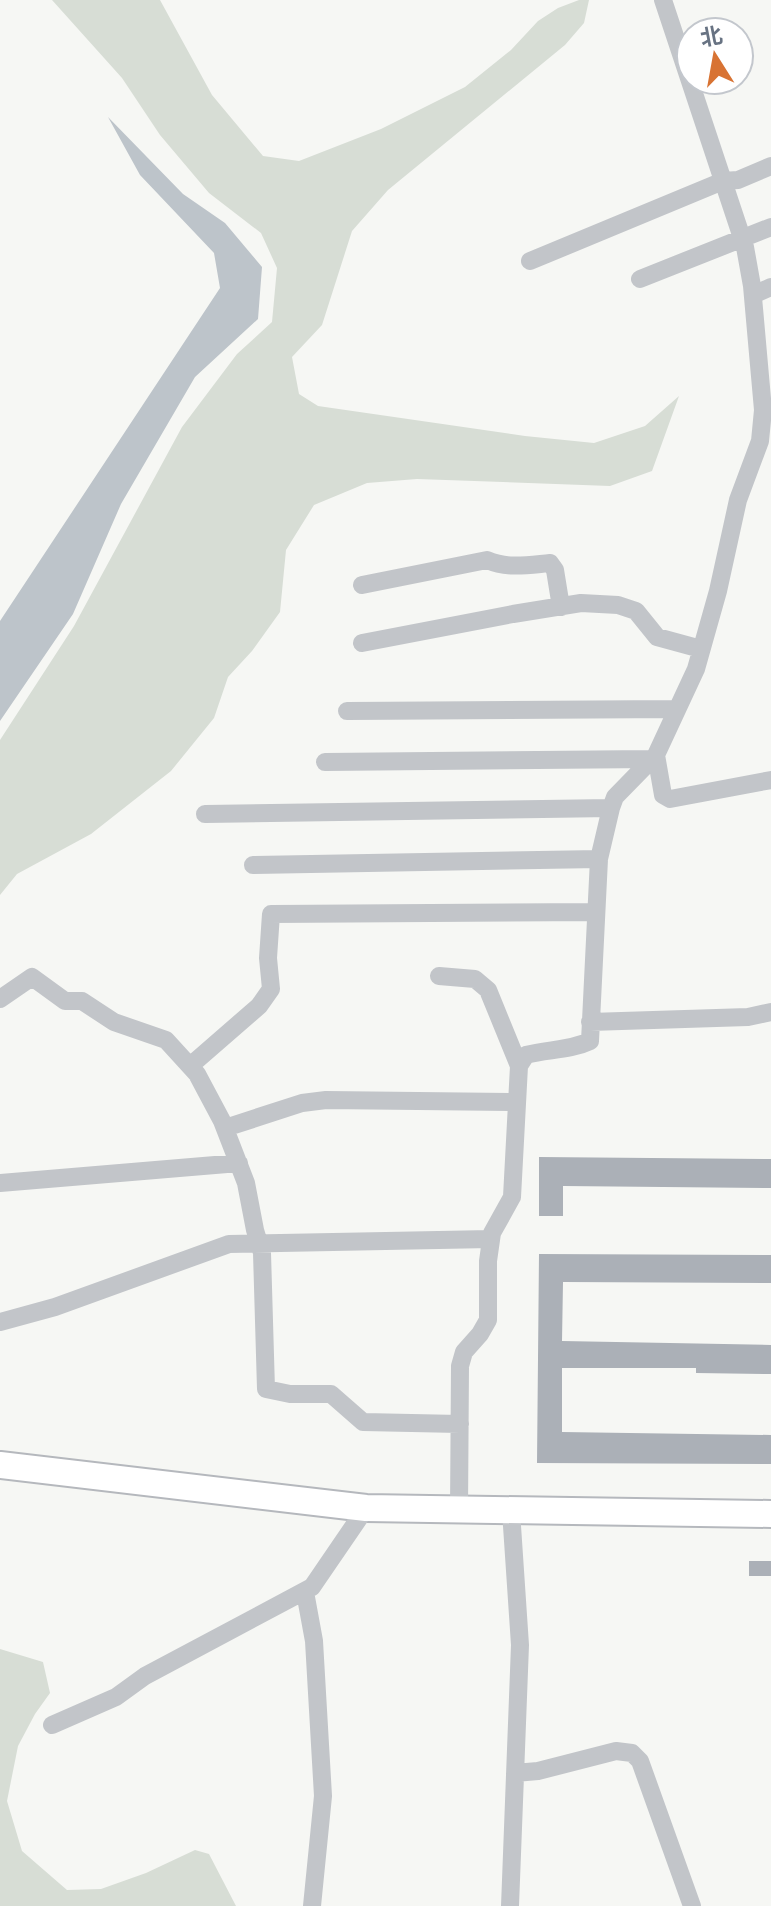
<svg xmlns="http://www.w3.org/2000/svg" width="771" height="1906" font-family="Jost,'Noto Sans SC',sans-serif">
<rect width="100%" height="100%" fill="#f6f7f4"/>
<path fill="#d7ddd5" d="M52,0H160L212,95L263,156L299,161L381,129L465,87L511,50L538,21L558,8L579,0H589L584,23L565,45L388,190L352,231L322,325L292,357L299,394L318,406L525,436L594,443L645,426L679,396L652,471L610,486L417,479L367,483L314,505L286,550L280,612L252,651L228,677L214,718L171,771L91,834L17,874L0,895V740L74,626L182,427L237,354L272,322L277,268L261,233L209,193L160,135L122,78Z
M0,1649L43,1662L50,1693L35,1714L18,1746L7,1801L22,1851L67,1890L101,1889L146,1873L195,1850L209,1854L236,1906H0Z"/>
<path fill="#bdc4ca" d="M108,117L183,194L225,223L262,267L258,319L195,377L121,504L73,614L0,721V621L220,288L214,253L140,175Z"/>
<path fill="#abb0b7" d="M539,1157L771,1159V1188L563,1186V1216H539Z
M539,1254L771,1255V1283L563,1282L562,1341L771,1345V1374L696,1373V1368H562V1432L771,1435V1464L537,1463Z
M749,1561H771V1576H749Z"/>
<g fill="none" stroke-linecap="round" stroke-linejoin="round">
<defs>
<path id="secondary" d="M0,1465L366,1508L771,1514"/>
</defs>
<use href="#secondary" stroke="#b5b8bd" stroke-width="30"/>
<path stroke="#c2c5c9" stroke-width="18" d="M530,261L723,181L738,180L771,166
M640,279L771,227
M753,295L771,287
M362,585L487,560C508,569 528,565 550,563L555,570L561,607
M362,643L513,614L581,603L618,605L636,611L657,637L701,649
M347,711L677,709
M656,755L663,795L670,799L771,780
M325,762L652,759
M205,814L611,808
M253,865L599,859
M439,976L475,979L488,990L519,1066
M0,999L32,977L65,1001H82L114,1022L166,1040L197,1074L222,1121L246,1183L255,1230L262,1253L266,1389L290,1394H331L363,1422L460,1424
M590,1022L748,1017L771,1012
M190,1066L259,1006L271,989L268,958L271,914L596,912
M225,1128L302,1103L326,1100L517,1102
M0,1183L239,1163
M0,1322L55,1307L229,1244L491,1239
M459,1510L460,1366L464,1352L480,1334L488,1320V1261L492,1233L512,1197L519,1066L526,1055C547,1049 569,1051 590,1041L599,859L611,808L615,797L656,755L696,669L718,591L738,500L760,441L763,410L752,286L745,247L663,0
M305,1592L314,1641L323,1796L312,1906
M52,1725L116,1697L145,1676L312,1587L366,1508
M515,1773L538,1771L616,1751L632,1753L640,1761L692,1906
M510,1906L520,1645L511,1511"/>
<use href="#secondary" stroke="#fff" stroke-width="26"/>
</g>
<g transform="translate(715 56) rotate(349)"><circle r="38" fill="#ffffff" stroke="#c3c7cd" stroke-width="2"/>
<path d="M0-6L14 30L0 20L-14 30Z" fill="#d87333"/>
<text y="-12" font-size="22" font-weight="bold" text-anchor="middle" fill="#687383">北</text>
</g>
</svg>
